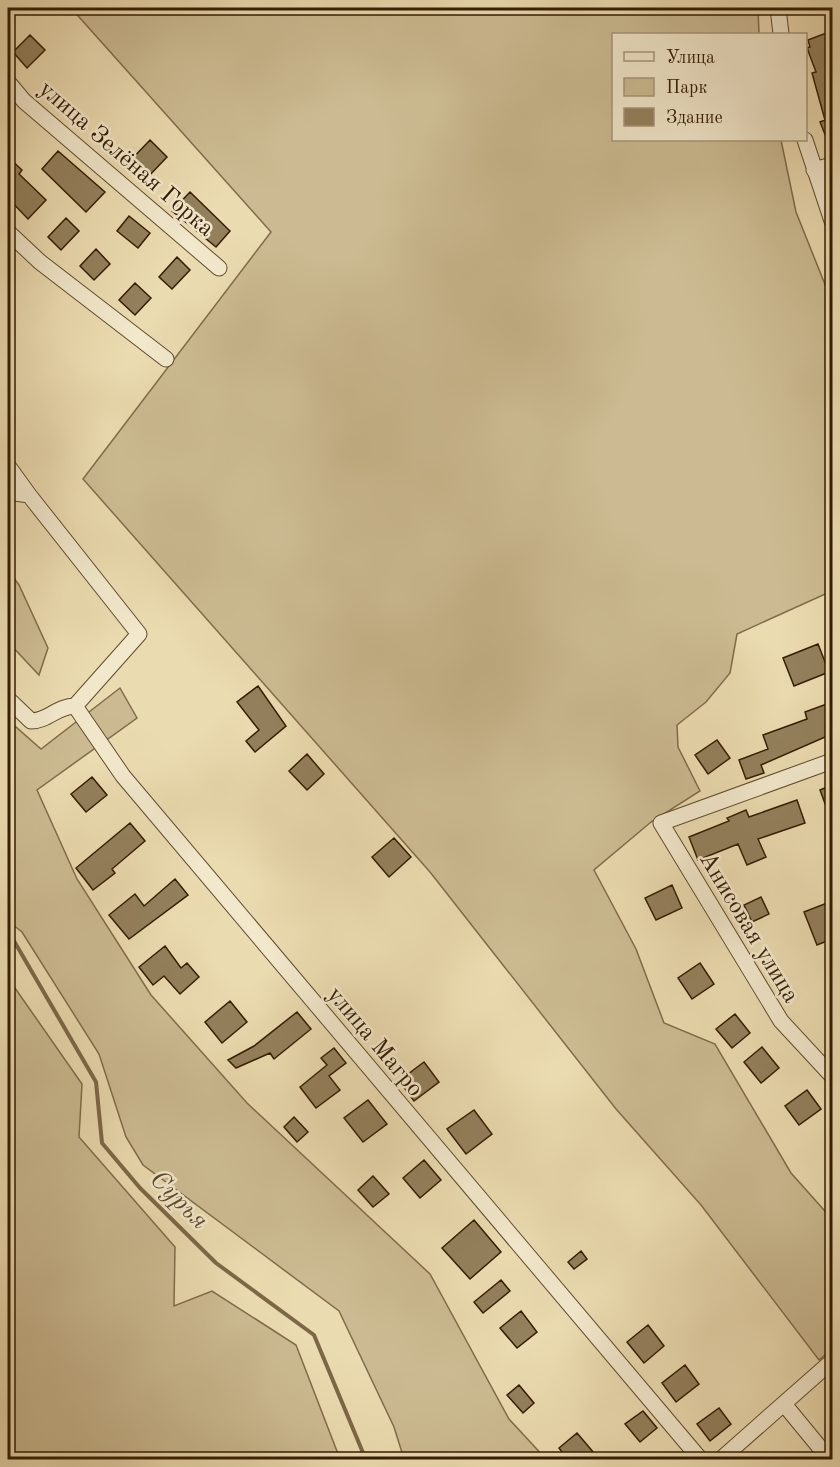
<svg xmlns="http://www.w3.org/2000/svg" width="840" height="1467" font-family="'Old Standard TT',serif">
<rect width="100%" height="100%" fill="#ebdbb0"/>
<filter id="stains"><feTurbulence type="fractalNoise" baseFrequency=".00333" numOctaves="4"/><feColorMatrix values="0 0 0 0 .2 0 0 0 0 .09 0 0 0 0 .02 0 0 0 .5 -.17"/></filter>
<radialGradient id="worn" r=".72"><stop offset=".6" stop-color="#630" stop-opacity="0"/><stop offset="1" stop-color="#630" stop-opacity=".3"/></radialGradient>
<path fill="#ccbb92" stroke="#806c49" stroke-width="1.5" d="M71,8H758L759,34H614V140H781L796,212L832,302V591L737,634L730,673L706,702L677,725L678,747L700,791L651,822L594,870L636,949L664,1023L715,1044L791,1173L832,1219V1349L819,1360L701,1205L616,1109L430,872L83,479L271,232Z
M8,570L19,585L48,648L39,675L8,642Z
M120,688L137,718L37,790L77,879L151,995L247,1103L430,1274L509,1419L546,1459H404L394,1427L339,1311L143,1165L126,1137L99,1054L22,932L8,921V720L41,749Z
M8,978L82,1084L79,1137L175,1247L174,1306L212,1291L296,1345L340,1459H8Z"/>
<g fill="none" stroke-linecap="round" stroke-linejoin="round">
<path stroke="#7c6846" stroke-width="4" d="M8,937L14,941L96,1082L102,1143L140,1188L216,1263L314,1335L366,1460"/>
</g>
<path fill="#93805c" stroke="#331d00" stroke-width="1.5" d="M829,32L832,40V152L820,122L825,120L812,73L816,72L807,48L810,47L808,40Z
M30,35L45,50L27,68L13,52Z
M150,140L167,157L146,179L128,163Z
M58,151L105,192L86,212L42,169Z
M8,157L22,170L19,174L46,200L28,219L8,198Z
M190,192L230,231L216,247L172,211Z
M129,216L150,233L138,248L117,231Z
M66,218L79,231L61,250L48,237Z
M96,249L110,264L94,280L80,266Z
M177,257L190,270L172,289L159,277Z
M135,283L151,298L135,315L119,300Z
M818,644L829,672L794,686L783,658Z
M258,686L286,726L255,752L246,741L259,730L237,702Z
M832,702V734L761,765L764,773L746,779L739,760L768,749L763,735L807,719L805,712Z
M717,740L730,758L708,774L695,755Z
M307,754L324,774L307,790L289,771Z
M92,777L107,795L86,812L71,794Z
M832,785V820H831L820,790Z
M797,800L805,823L758,839L766,857L747,865L738,844L698,860L689,837L729,821L727,818L746,810L749,817Z
M130,823L145,841L112,869L115,873L93,890L76,868Z
M394,838L411,857L389,877L372,857Z
M175,879L188,895L129,939L109,915L135,894L144,906Z
M672,885L682,908L656,920L645,898Z
M761,897L769,914L752,922L744,905Z
M832,901V939L817,945L804,912Z
M165,946L181,968L187,963L199,977L180,994L164,976L153,985L139,967Z
M700,963L714,984L692,999L678,978Z
M230,1001L247,1022L222,1043L205,1022Z
M297,1012L311,1029L274,1059L270,1053L236,1068L228,1060L254,1046Z
M735,1014L750,1033L732,1048L716,1029Z
M762,1047L779,1068L761,1083L744,1062Z
M334,1048L346,1063L329,1076L340,1090L316,1108L300,1087L327,1065L321,1058Z
M424,1062L439,1082L414,1101L399,1081Z
M807,1090L821,1109L799,1125L785,1106Z
M368,1100L387,1124L363,1142L344,1118Z
M474,1110L492,1134L466,1154L447,1129Z
M294,1117L308,1132L297,1142L284,1127Z
M424,1160L441,1180L420,1198L403,1178Z
M373,1176L389,1194L373,1207L358,1190Z
M474,1220L501,1252L470,1279L442,1248Z
M581,1251L587,1259L574,1269L568,1262Z
M501,1280L510,1291L483,1313L474,1302Z
M521,1311L537,1332L517,1348L500,1328Z
M648,1325L664,1346L644,1363L627,1342Z
M685,1365L699,1384L676,1402L662,1383Z
M519,1385L534,1403L523,1413L507,1395Z
M719,1408L731,1424L710,1441L697,1424Z
M643,1411L657,1428L640,1442L625,1424Z
M577,1433L594,1453L587,1460H568L559,1448Z"/>
<g fill="none" stroke-linecap="round" stroke-linejoin="round">
<defs>
<path id="street" d="M778,8L781,34
M8,82L24,101L219,268
M805,140L832,221
M814,170L832,165
M8,232L40,262L166,359
M8,466L29,495
M8,492L29,495L139,634L75,706
M8,699L31,721C48,721 57,706 75,706L123,776L701,1460
M832,761L661,823L781,1021L832,1076
M784,1404L830,1460
M720,1460L832,1361"/>
</defs>
<use href="#street" stroke="#614c2c" stroke-width="17"/>
<use href="#street" stroke="#f2e8cc" stroke-width="15"/>
</g>
<g text-anchor="middle" stroke-width="5" stroke-linejoin="round" paint-order="stroke">
<g font-size="24" fill="#331d00" stroke="#f2e8cc">
<text transform="translate(127 158) rotate(41)" y="8">улица Зелёная Горка</text>
<text transform="translate(750 927) rotate(59)" y="8">Анисовая улица</text>
<text transform="translate(376 1041) rotate(50)" y="8">улица Магро</text>
</g>
<g font-size="26" font-style="italic" fill="#5d4929" stroke="#f2e8cc">
<text transform="translate(180 1199) rotate(45)" y="9">Сурья</text>
</g>
</g>
<rect width="840" height="1467" fill="none" stroke="#ebdbb0" stroke-width="30"/>
<rect x="9" y="9" width="822" height="1449" fill="none" stroke="#331d00" stroke-width="3"/>
<rect x="15" y="15" width="810" height="1437" fill="none" stroke="#331d00" stroke-width="1.5"/>
<rect x="612" y="33" width="195" height="108" fill="#f2e8cc" stroke="#a6977a" stroke-width="1.5"/>
<rect x="624" y="52" width="30" height="9" fill="#f2e8cc" stroke="#a6977a" stroke-width="1.5"/>
<text x="666" y="63" font-size="18" fill="#331d00">Улица</text>
<rect x="624" y="78" width="30" height="18" fill="#ccbb92" stroke="#a6977a" stroke-width="1.5"/>
<text x="666" y="93" font-size="18" fill="#331d00">Парк</text>
<rect x="624" y="108" width="30" height="18" fill="#93805c" stroke="#a6977a" stroke-width="1.5"/>
<text x="666" y="123" font-size="18" fill="#331d00">Здание</text>
<rect width="100%" height="100%" filter="url(#stains)"/>
<rect width="100%" height="100%" fill="url(#worn)"/>
</svg>
